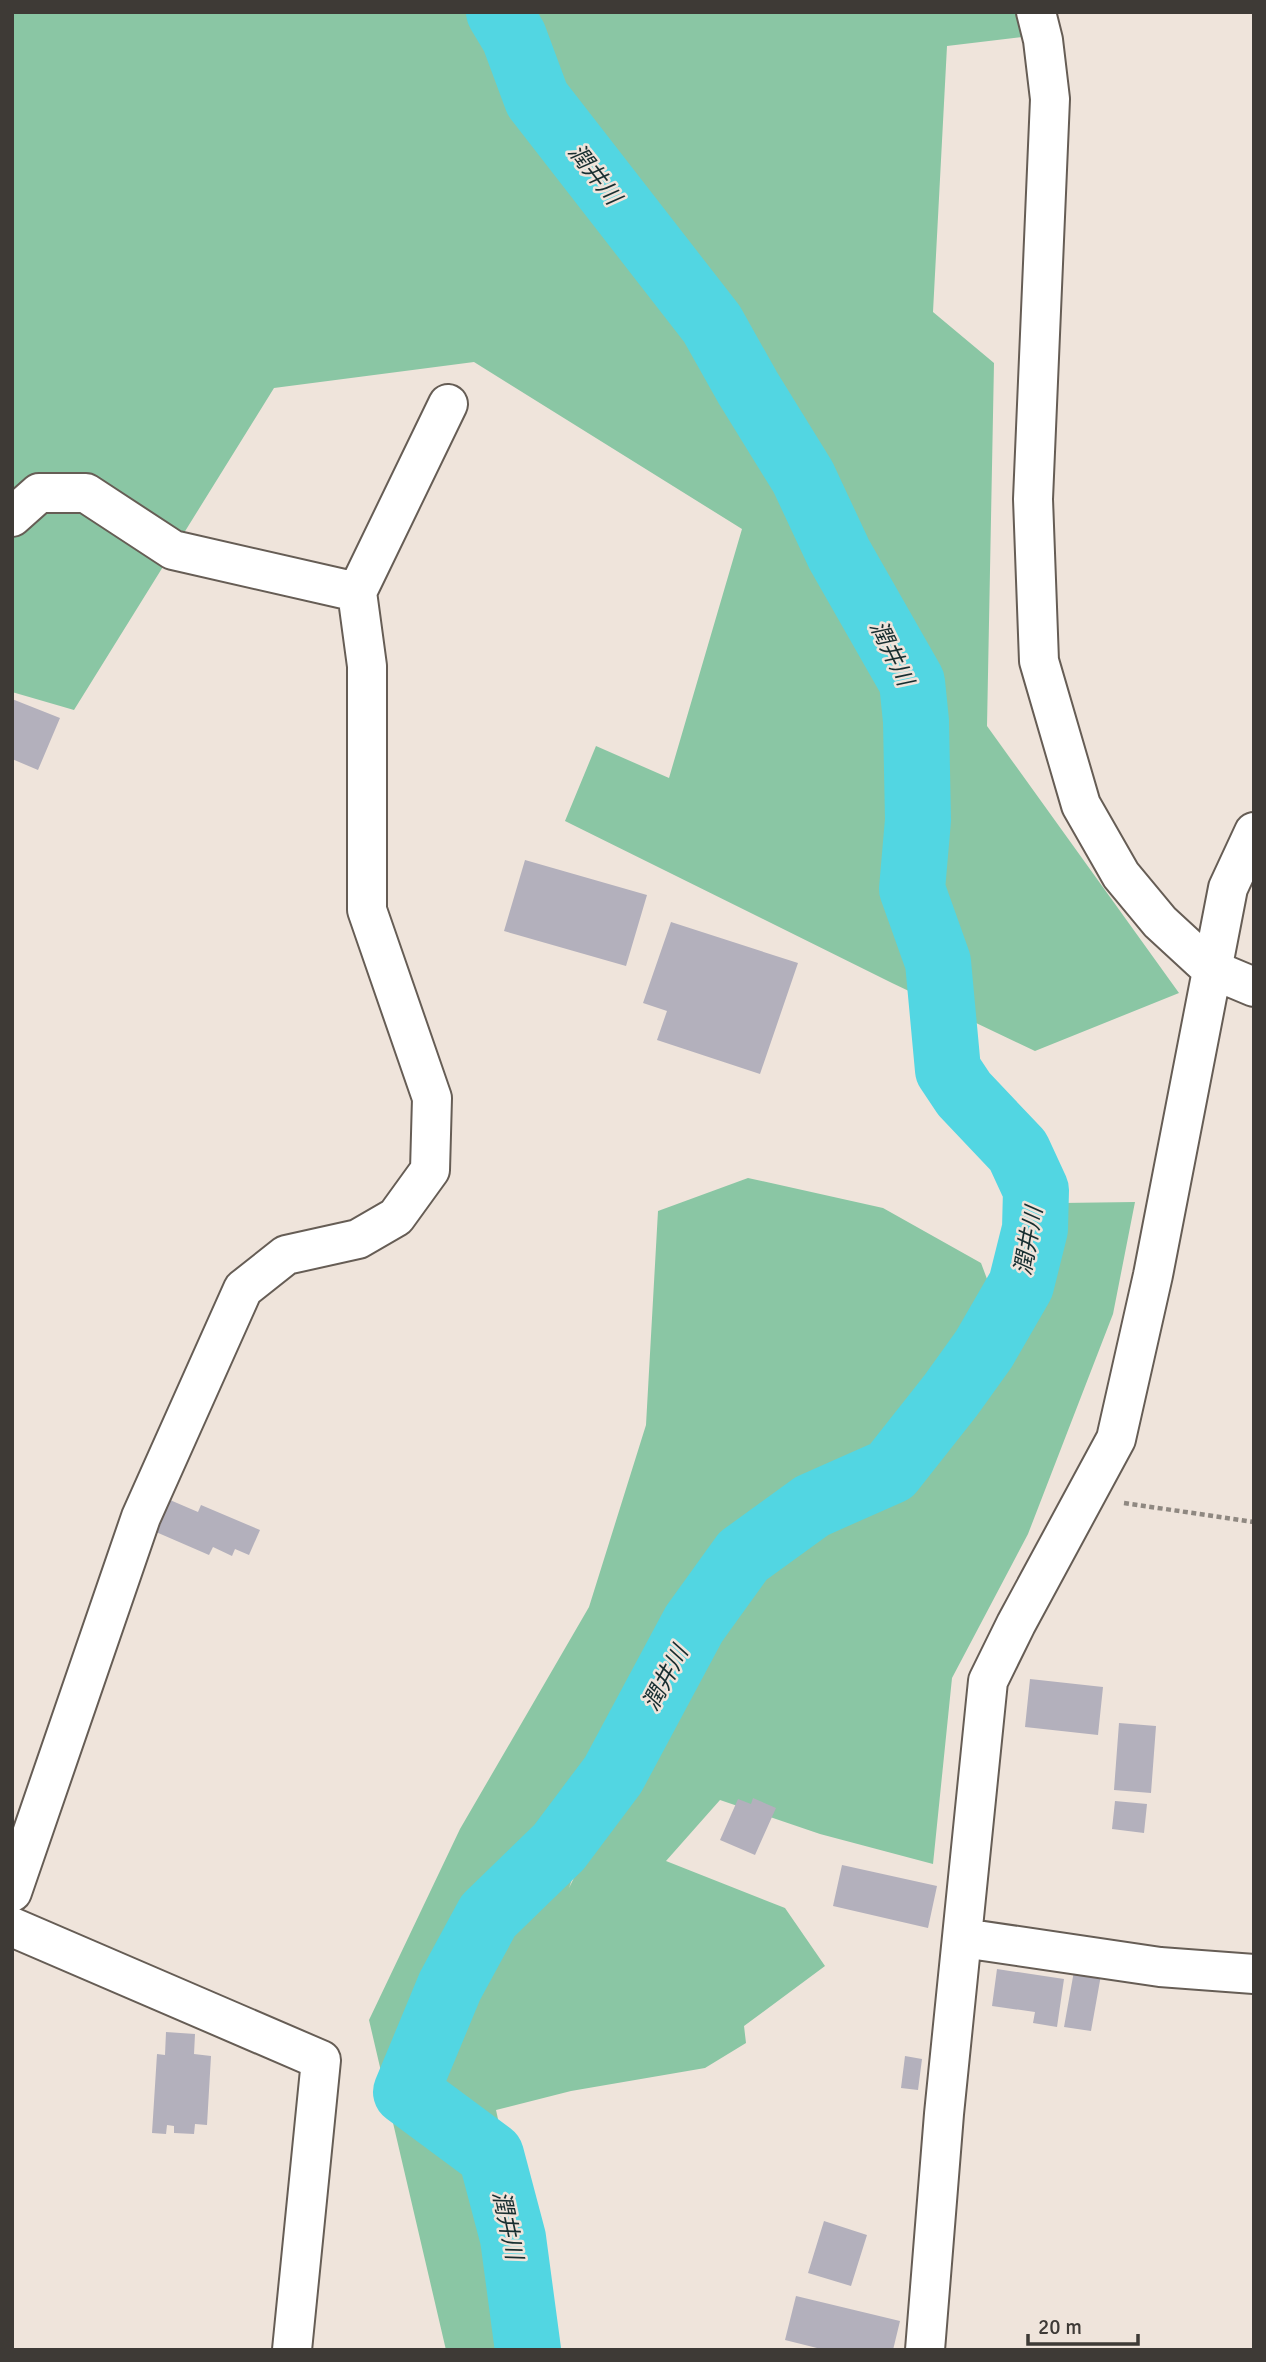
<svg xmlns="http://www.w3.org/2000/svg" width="1266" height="2362" font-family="Signika,'Noto Sans JP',sans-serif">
<rect width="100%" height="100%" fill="#efe4db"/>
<path fill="#8ac6a4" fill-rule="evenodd" d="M12,12H1026L1030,36L947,46L933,312L994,363L987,726L1179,993L1035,1051L892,983L565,821L596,746L669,778L742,529L474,362L274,388L74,710L12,692Z
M748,1178L883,1208L981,1263L1001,1316L1061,1203L1135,1202L1113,1314L1028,1534L952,1678L933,1864L820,1834L720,1800L666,1861L785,1908L825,1966L744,2026L746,2043L705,2068L571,2091L496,2110L549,2350H446L369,2020L460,1829L589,1607L646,1425L658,1211ZM613,1795L614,1796L569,1888L589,1832Z"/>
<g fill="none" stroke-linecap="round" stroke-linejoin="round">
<path stroke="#52d6e2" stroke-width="66" d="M499,12L514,37L537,99L712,324L748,388L803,477L839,554L912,682L916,721L918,820L912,889L938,962L948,1070L964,1094L1018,1151L1036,1190L1035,1229L1021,1285L984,1349L951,1395L891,1471L812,1506L743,1556L694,1624L613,1775L559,1847L488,1916L450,1986L406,2092L491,2155L513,2238L528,2350"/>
</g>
<path fill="#b3b0bc" d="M12,699L60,718L38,770L12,759Z
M525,860L647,895L626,966L504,931Z
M671,922L798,963L760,1074L657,1040L667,1011L643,1003Z
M170,1500L198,1512L201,1505L260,1530L249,1555L235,1549L232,1556L213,1547L209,1555L156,1532Z
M1030,1679L1103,1687L1098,1735L1025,1727Z
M1119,1723L1156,1726L1151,1793L1114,1790Z
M753,1798L776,1808L755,1855L720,1840L738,1799L751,1804Z
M1115,1801L1147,1804L1144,1833L1112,1829Z
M842,1865L937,1886L928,1928L833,1906Z
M997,1969L1064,1979L1057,2027L1033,2023L1035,2012L992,2006Z
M1074,1971L1101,1975L1091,2031L1064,2027Z
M166,2032L195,2034L194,2054L211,2056L207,2125L195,2124L194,2134L174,2133V2126L167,2125L166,2134L152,2133L157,2054L165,2055Z
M905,2056L922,2059L918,2090L901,2088Z
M824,2221L867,2235L851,2286L808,2273Z
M796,2296L900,2321L893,2350H825L785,2340Z"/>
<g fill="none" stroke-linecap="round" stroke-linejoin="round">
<defs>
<path id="minor" d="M1036,12L1043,40L1050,99L1033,499L1039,661L1081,805L1121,875L1160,922L1211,969L1254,987
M12,517L39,493H86L173,550L357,592
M12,1892L141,1517L243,1289L286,1255L358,1239L396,1217L430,1170L432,1098L367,910V666L357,592L448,404
M12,1927L321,2060L292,2350
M963,1938L1160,1967L1254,1974
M925,2350L944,2114L988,1681L1016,1624L1116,1439L1153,1275L1228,888L1254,832"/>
</defs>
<use href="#minor" stroke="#665d55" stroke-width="42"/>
<path stroke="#8f8881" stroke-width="4.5" stroke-dasharray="5 3.5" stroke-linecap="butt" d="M1124,1503L1254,1522"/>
<use href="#minor" stroke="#fff" stroke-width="38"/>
</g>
<g text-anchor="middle" stroke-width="5" stroke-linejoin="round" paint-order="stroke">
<g font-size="23" font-style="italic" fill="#172e30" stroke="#efe4db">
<text transform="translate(595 174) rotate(52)" y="8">潤井川</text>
<text transform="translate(892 653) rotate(64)" y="8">潤井川</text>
<text transform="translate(1028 1241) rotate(-80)" y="8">潤井川</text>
<text transform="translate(665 1678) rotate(-62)" y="8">潤井川</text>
<text transform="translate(508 2225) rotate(78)" y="8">潤井川</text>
</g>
</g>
<rect width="1266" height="2362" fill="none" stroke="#3e3a36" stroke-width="28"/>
<path d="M1028 2334v10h110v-10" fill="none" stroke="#3e3a36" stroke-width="3.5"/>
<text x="1038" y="2334" font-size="21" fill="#3e3a36" stroke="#efe4db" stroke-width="5" paint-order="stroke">20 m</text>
</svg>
